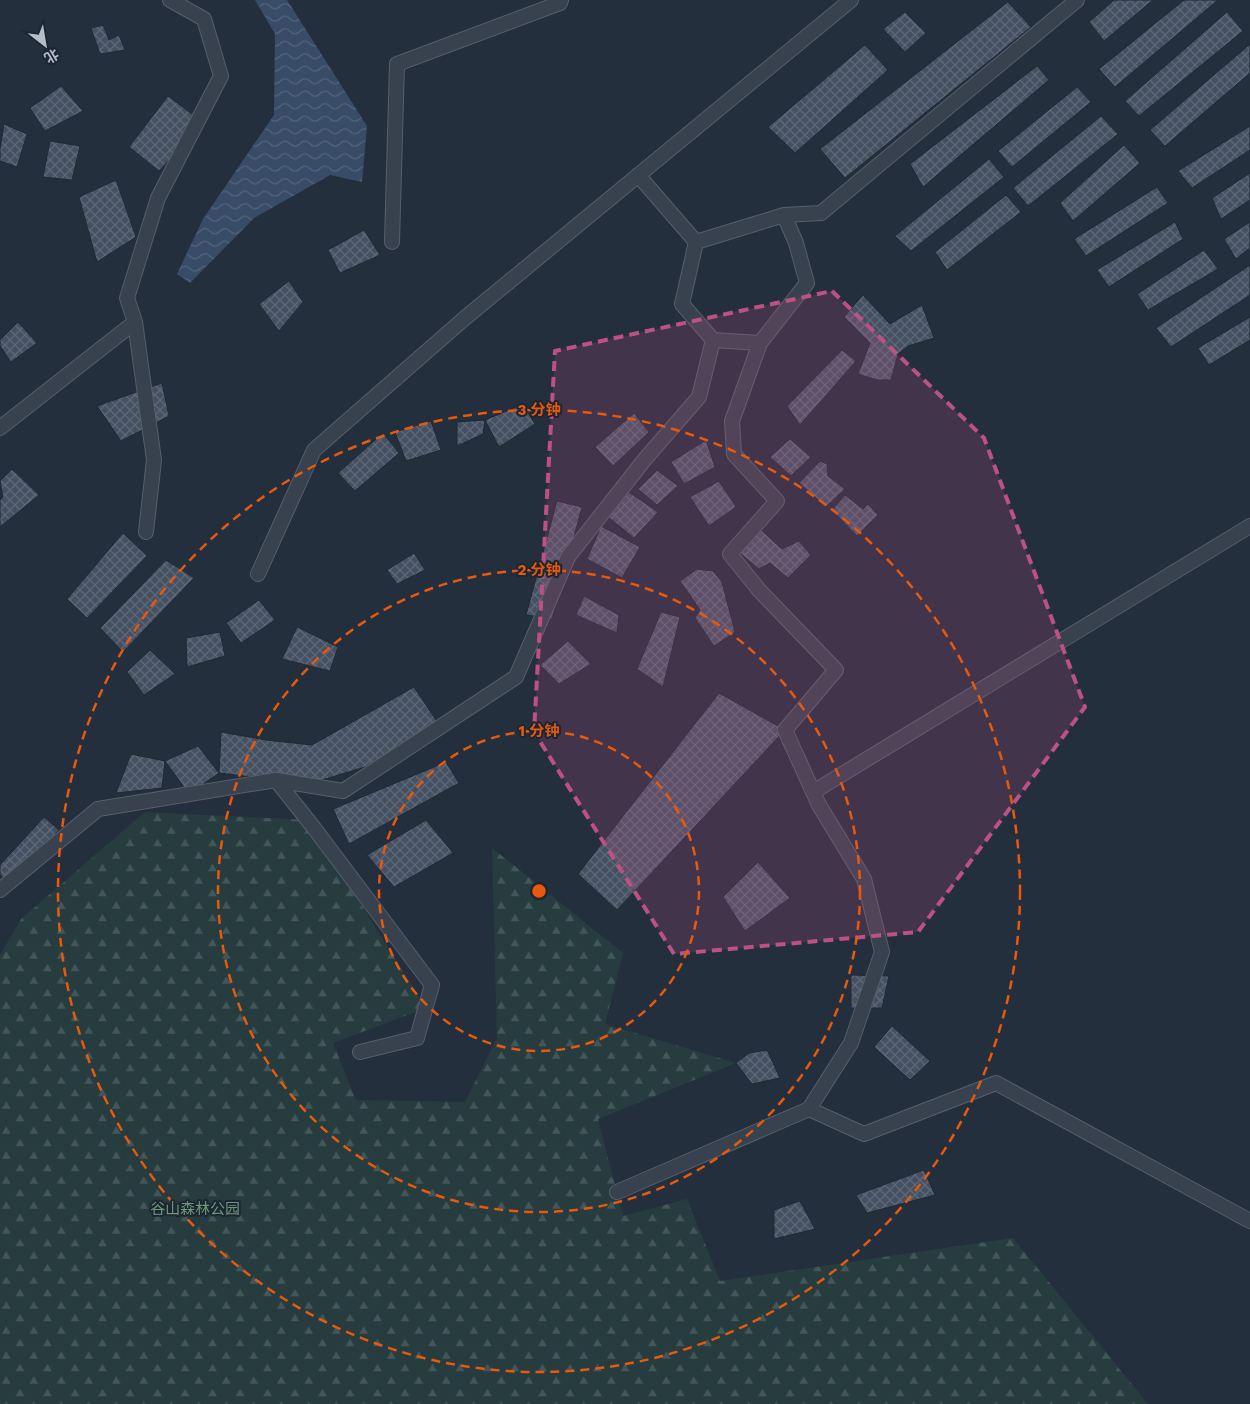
<svg xmlns="http://www.w3.org/2000/svg" width="1250" height="1404" font-family="'Work Sans','Noto Sans SC',sans-serif">
<defs>
<pattern id="forest-firs" width="22" height="20" patternUnits="userSpaceOnUse" patternTransform="scale(1.25)"><rect width="22" height="20" fill="#263c3f"/><path d="M5 1l3.5 6h-7zM16 11l3.5 6h-7z" fill="#435659"/></pattern>
<pattern id="water-waves" width="16" height="10" patternUnits="userSpaceOnUse" patternTransform="scale(1.25)"><rect width="16" height="10" fill="#394c67"/><path d="M0 5q4-4 8 0t8 0" fill="none" stroke="#53647b"/></pattern>
<pattern id="building-cross-hatch" width="8" height="8" patternUnits="userSpaceOnUse" patternTransform="scale(1.25)"><rect width="8" height="8" fill="#455162"/><path d="M0 0l8 8M0 8l8-8" fill="none" stroke="#5d6877"/></pattern>
</defs>
<rect width="100%" height="100%" fill="#242f3e"/>
<path fill="url(#forest-firs)" d="M145,812L308,820L426,1008L333,1043L356,1100L465,1102L497,1038L492,848L623,953L605,1024L736,1063L598,1119L623,1216L687,1199L720,1281L1013,1238L1148,1404H0V955L21,919Z"/>
<path fill="url(#water-waves)" d="M255,0H287L367,126L362,182L330,175L254,218L190,283L177,274L203,219L274,115L275,34Z"/>
<path fill="url(#building-cross-hatch)" stroke="#1f2835" d="M1114,0H1153L1104,41L1089,22Z
M1184,0H1218L1115,87L1099,69Z
M1008,2L1031,27L845,178L820,149Z
M905,12L926,33L905,52L883,29Z
M1227,12L1243,31L1139,116L1125,101Z
M103,25L109,40L119,35L125,50L100,54L91,28Z
M1250,44V73L1165,146L1150,130Z
M865,45L888,70L795,153L768,127Z
M1037,66L1049,80L923,187L910,164Z
M61,86L83,111L45,131L30,108Z
M1077,87L1091,102L1012,167L998,151Z
M168,96L204,123L159,171L129,147Z
M1101,116L1118,134L1028,206L1013,188Z
M4,124L27,134L17,167L0,161V149Z
M1250,126V150L1192,188L1178,171Z
M50,141L80,146L72,180L43,177Z
M1124,145L1140,163L1073,221L1060,203Z
M989,159L1004,177L911,251L895,236Z
M1250,173V200L1221,219L1212,198Z
M116,180L136,237L97,262L79,197Z
M1157,187L1168,203L1086,256L1074,239Z
M1006,195L1021,212L947,270L935,252Z
M1175,222L1183,239L1109,287L1097,270Z
M1250,222V248L1236,259L1224,239Z
M364,230L380,255L340,273L328,250Z
M1204,250L1218,269L1148,310L1137,294Z
M1250,265V295L1171,347L1156,328Z
M289,281L303,302L279,331L259,304Z
M863,295L890,324L922,305L934,338L908,346L898,354L891,380H877L858,374L870,343L844,317Z
M1250,317V340L1209,365L1198,348Z
M18,322L37,343L11,362L0,346V340Z
M842,350L856,361L800,425L787,406Z
M162,383L169,416L121,441L97,406Z
M523,404L535,424L499,447L485,420Z
M634,413L649,432L613,466L595,447Z
M485,420L483,434L457,446V422Z
M431,421L441,450L406,461L395,432Z
M383,433L399,453L355,491L338,473Z
M790,439L811,457L791,476L770,457Z
M706,440L715,467L684,484L671,462Z
M820,461L827,464L828,476L845,489L826,507L799,483Z
M12,469L39,495L0,527V500L3,497L0,481Z
M657,470L678,486L657,505L638,489Z
M719,481L736,507L709,526L690,497Z
M629,492L658,512L634,538L608,517Z
M845,495L863,509L868,504L878,515L857,536L832,510Z
M557,501L582,507L552,619L526,615Z
M601,526L640,547L622,578L587,559Z
M760,529L782,549L799,541L811,555L788,578L770,563L759,569L740,553Z
M123,533L147,556L87,618L67,599Z
M414,553L425,570L397,584L387,570Z
M166,560L194,578L123,652L100,628Z
M697,569L713,571L722,582L735,632L714,646L695,618L700,610L680,581Z
M584,596L619,615L617,633L576,615Z
M259,600L275,620L241,643L226,623Z
M661,612L680,617L663,687L637,669Z
M297,627L338,647L330,671L282,659Z
M220,632L225,656L187,667L186,638Z
M568,641L591,664L559,684L540,665Z
M150,650L175,674L144,695L127,672Z
M414,687L442,729L365,767L322,780H276L219,773L221,732L266,740L312,745Z
M719,693L785,730L617,910L578,874Z
M198,746L219,773L189,794L165,761Z
M131,754L165,761L162,788L116,793Z
M446,762L459,783L349,844L333,809Z
M44,817L59,830L11,883L0,875V865Z
M426,820L453,853L394,887L367,855Z
M758,862L790,898L745,931L723,897Z
M851,975L889,976L882,1008H851Z
M892,1026L930,1061L910,1080L874,1047Z
M767,1050L780,1078L752,1084L736,1063L749,1053Z
M924,1170L935,1195L867,1213L856,1195Z
M800,1201L815,1229L774,1239V1210Z"/>
<g fill="none" stroke-linecap="round" stroke-linejoin="round">
<defs>
<path id="minor" d="M638,175L696,242
M784,215L821,213L1077,0
M392,242L397,64L560,3L561,0
M135,322L154,460L146,532
M0,428L135,322L127,298L158,198L221,76L204,19L170,0
M258,574L314,450L465,318L851,0
M276,780L343,791L516,677L568,557L645,459L699,397L713,340L682,304L696,242L784,215L796,243L807,283L760,343L713,340
M813,792L1250,526
M0,890L98,809L276,780L314,828L432,985L417,1038L360,1052
M809,1109L864,1134L996,1083L1250,1221
M617,1192L809,1109L851,1043L882,952L864,879L819,805L785,730L836,670L759,590L730,554L777,501L734,454L732,421L760,343"/>
</defs>
<use href="#minor" stroke="#565f6c" stroke-width="16"/>
<use href="#minor" stroke="#38414e" stroke-width="14"/>
</g>
<path fill="#bd5182" fill-opacity="0.2" stroke="#bd5182" stroke-width="4" stroke-dasharray="10 6" stroke-linejoin="round" d="M832,291L984,438L1085,707L918,932L674,954L534,732L555,351Z"/>
<g fill="none" stroke="#e8590c" stroke-width="2.5" stroke-dasharray="9 6">
<circle cx="539" cy="891" r="160"/>
<circle cx="539" cy="891" r="321"/>
<circle cx="539" cy="891" r="481"/>
</g>
<g text-anchor="middle" stroke-width="4" stroke-linejoin="round" paint-order="stroke">
<g font-size="15" fill="#6b9a76" stroke="#1d2633">
<text x="195" y="1214">谷山森林公园</text>
</g>
</g>
<circle cx="539" cy="891" r="8" fill="#e8590c" stroke="#1d2633" stroke-width="2.5"/>
<g font-size="15" text-anchor="middle" font-weight="bold" fill="#e8590c" stroke="#1d2633" stroke-width="4" stroke-linejoin="round" paint-order="stroke">
<text x="539" y="415">3 分钟</text>
<text x="539" y="575">2 分钟</text>
<text x="539" y="736">1 分钟</text>
</g>
<g transform="translate(45 45) rotate(149)" stroke="#1d2633" stroke-width="4" paint-order="stroke">
<path d="M0-4L9 19L0 12L-9 19Z" fill="#b4bcc9"/>
<text y="-8" font-size="14" font-weight="bold" text-anchor="middle" fill="#b4bcc9">北</text>
</g>
</svg>
